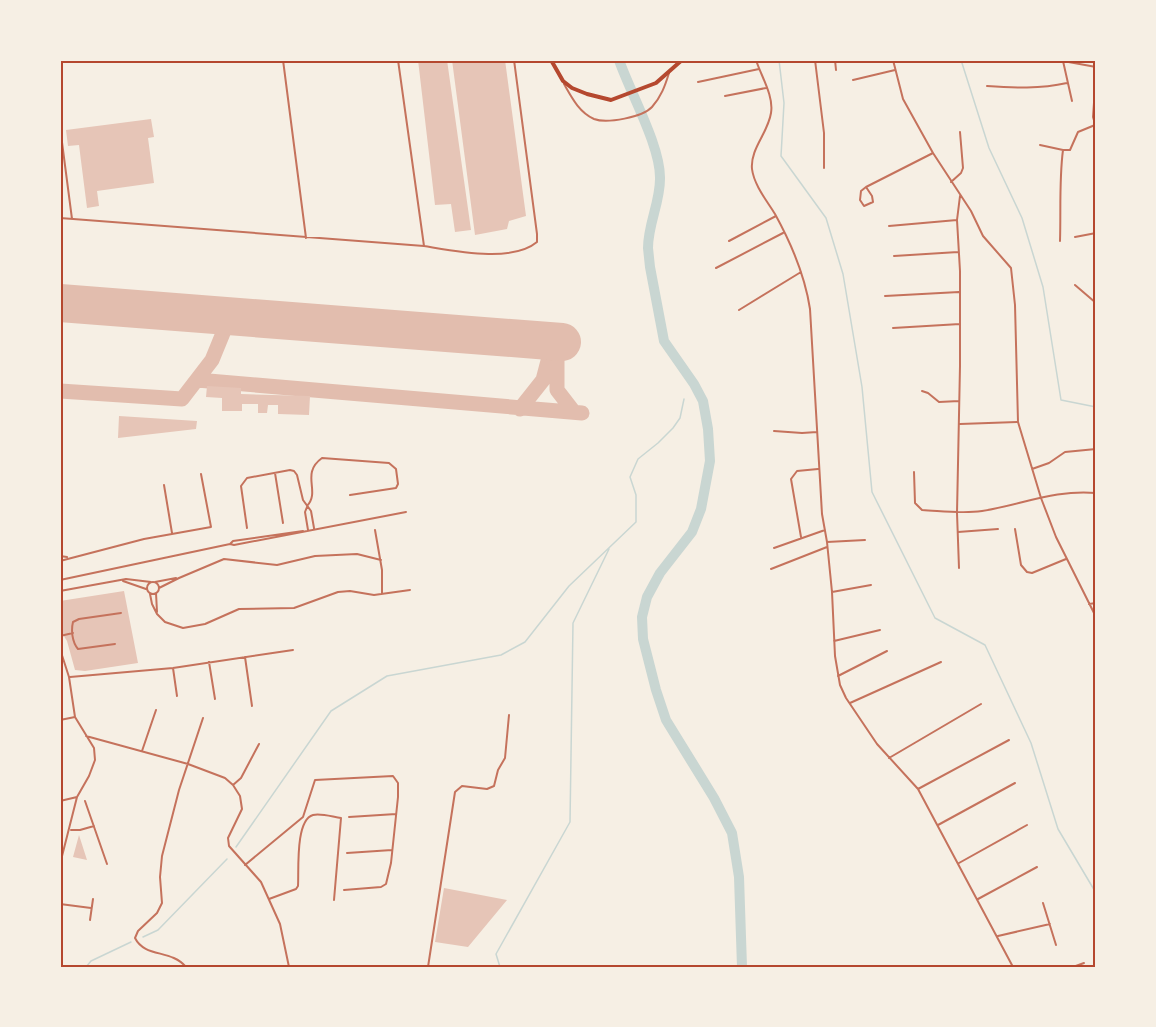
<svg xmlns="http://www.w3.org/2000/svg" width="1156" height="1027" font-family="Roboto,sans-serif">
<rect width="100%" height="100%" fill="#f6efe4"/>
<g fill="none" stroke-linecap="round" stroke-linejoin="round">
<path stroke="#c9d6d2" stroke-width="1.5" d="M779,60L784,103L781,156L826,218L843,274L862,387L872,492L935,618L985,645L1031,743L1058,829L1096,893
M961,60L989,148L1022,218L1043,287L1061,400L1096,407
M236,847L331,711L387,676L501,655L525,642L569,586L636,522V495L630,477L638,459L658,443L673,428L680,418L684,399
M143,937L158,930L227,859
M86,967L91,961L131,942
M500,967L496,954L570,822L573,623L609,549"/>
<path stroke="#c9d6d2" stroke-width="10" d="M619,60C630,92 661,147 660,179C660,203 648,224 648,248L650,267L664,341L694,384L703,401L708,429L710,461L701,509L692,532L660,573L647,597L642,617L643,639L656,690L666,720L714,798L732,833L739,877L742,967"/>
<path stroke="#e2bdae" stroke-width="15" d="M557,349V390L574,412
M197,380L582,413
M60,391L182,399L212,360L230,316
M520,409L543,380L553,342"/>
<path stroke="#e2bdae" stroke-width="38" d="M60,303L562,342"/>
</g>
<path fill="#e6c5b7" d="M418,60H447L471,230L455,232L451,204L435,205Z
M452,60H505L526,216L509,221L507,229L475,235Z
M151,119L154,137L148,138L154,183L97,191L99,206L87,208L79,145L68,146L66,130Z
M207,386L241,388V394L310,396L309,415L278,414V405H268L267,413H258V404H242V411H222V398L206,397Z
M119,416L197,421L196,429L118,438Z
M124,591L138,663L85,671L75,670L67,641L60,630V601Z
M79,835L87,860L73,857Z
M444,888L507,900L468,947L435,942Z"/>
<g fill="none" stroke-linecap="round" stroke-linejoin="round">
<path stroke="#c5725c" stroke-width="2" d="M283,60L306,238
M398,60L424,246
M756,60C761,76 774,96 771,113C768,133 750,149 752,169C754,185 767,201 775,214C791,243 805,276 810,309L822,514L827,542L832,592L835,656L840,685L846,698L877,744L918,789L1013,967
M815,60L824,133V168
M835,60L836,70
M893,60L903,99L933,153L971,211L983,236L1011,268L1015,305L1018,422L1041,498L1056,537L1096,617
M1096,74L1093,117L1096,127
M853,80L895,70
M698,82L759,69
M564,84C572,98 579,112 594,119C607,124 643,117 652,107C661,97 665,86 669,73
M987,86C1014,88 1040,89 1067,83
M725,96L766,88
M1072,101L1063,61L1096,67
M60,127L72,219
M1040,145L1063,150H1070L1078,132L1095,125
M951,182L961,173L963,168L960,132
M866,187L872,196L873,202L864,206L860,200L861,191L866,187L933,153
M60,218L424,246C455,251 512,263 537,242V234L514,60
M889,226L957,220
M1075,237L1096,233
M729,241L776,216
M1060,241C1061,211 1059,180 1063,150
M894,256L958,252
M716,268L783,233
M1075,285L1096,303
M885,296L959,292
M739,310L801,272
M893,328L960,324
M922,391L928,393L939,402L959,401
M960,424L1017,422
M774,431L802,433L817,432
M1032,469L1049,463L1065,452L1096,449
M914,472L915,503L922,510C942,511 962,514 982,511C1020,505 1057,489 1096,493
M275,473L283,523
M164,485L172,533
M307,506C321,491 300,474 322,458L389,463L396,469L398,484L396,488L350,495
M307,507L305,512L308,530
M247,528L241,486L247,478L290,470L294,471L297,475L303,500L311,511L314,528
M1015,529L1021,565L1027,572L1032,573L1066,559
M375,530L382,570V593
M958,532L998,529
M801,537L791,479L797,471L818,469
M827,542L865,540
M230,544L234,545L406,512
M774,548L825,530
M60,556L67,557
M60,561L144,539L211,527L201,474
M959,568L957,513L960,366V271L957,220L960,196
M771,569L827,547
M60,580L230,544L233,541L303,531
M123,581L146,589
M147 588a6 6 0 1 1 12 0a6 6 0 1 1-12 0Z
M155,582L176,578
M159,588L179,578L224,559L277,565L315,556L357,554L381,560
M60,591L126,579L151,582
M832,592L871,585
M156,593L157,612
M150,594L152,604L157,614L165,622L183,628L205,624L239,609L294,608L338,592L350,591L374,595L410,590
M1089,604L1096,603
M60,636L73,633
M834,641L880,630
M115,644L78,649C72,642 71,630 73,622L79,619L121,613
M60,649L69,677L75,717L94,748L95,760L89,776L77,797L60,864
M245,657L252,706
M209,662L215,699
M173,668L177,696
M838,676L887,651
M70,677L173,668L293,650
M850,703L941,662
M60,720L75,717
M86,736L188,764L225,778L233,785L240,796L242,809L228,838L229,846L261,882L280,924L289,967
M142,751L156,710
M889,758L981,704
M233,785L241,778L259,744
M918,789L1009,740
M60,801L77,797
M85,801L107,864
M349,817L396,814
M938,825L1015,783
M71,830H80L94,826
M347,853L392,850
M959,863L1027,825
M245,865L303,817L315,780L393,776L398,783V797L391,863L386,884L381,887L344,890
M269,899L296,889L298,886C299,871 295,820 313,815C321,813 333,817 341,818L334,900
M978,899L1037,867
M1043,903L1056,945
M60,904L91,908
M90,920L93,899
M998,936L1050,924
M186,967C171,949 145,958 135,938L138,931L157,913L162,903L160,877L162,856L179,790L203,718
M428,967L455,792L462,786L487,789L494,786L498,770L505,758L509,715
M1073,967L1084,963"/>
<path stroke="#b5482f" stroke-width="4" d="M551,60L563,81L572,88L587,94L611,100L656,83L682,60"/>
</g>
<rect width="1156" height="1027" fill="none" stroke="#f6efe4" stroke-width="123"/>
<rect x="62" y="62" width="1032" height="904" fill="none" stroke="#b5482f" stroke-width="2"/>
</svg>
